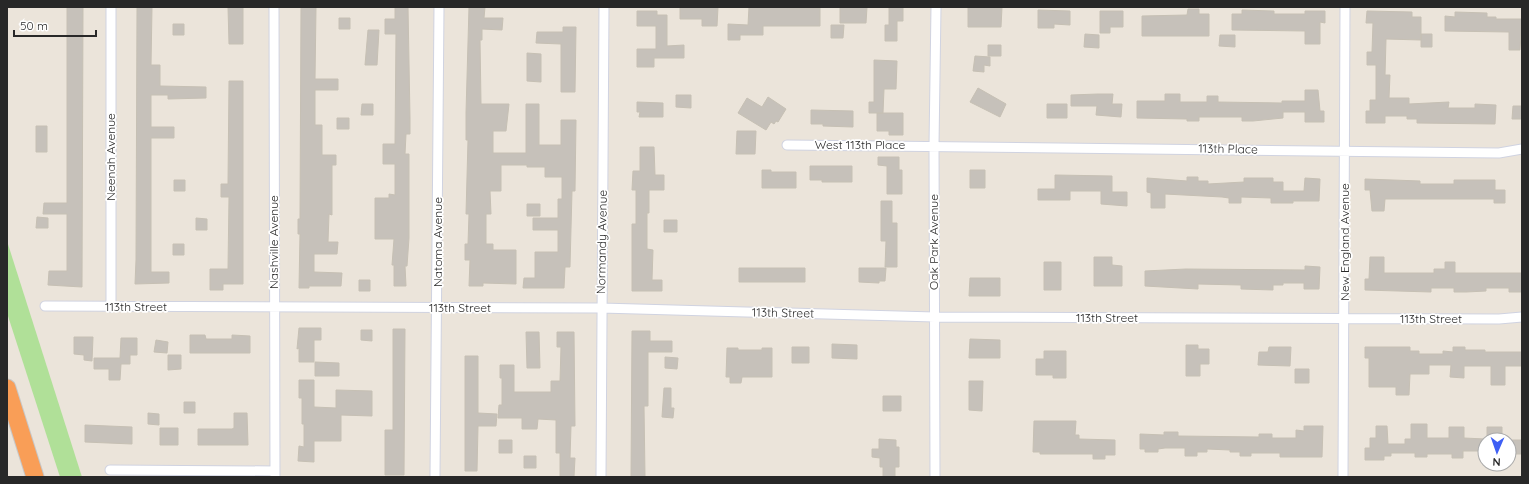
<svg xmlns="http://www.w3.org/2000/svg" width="1529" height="484" font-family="Quicksand,sans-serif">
<rect width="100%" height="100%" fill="#ebe4da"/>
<path fill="#b0e098" d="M7,241L82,477H60L7,313Z"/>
<path fill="#c6c1ba" stroke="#c6c0b4" d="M67,7H83L82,287L48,285L49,271H67V214H43L44,203H67Z
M137,7H152L151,65H160V86L206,87V98L168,99V95H151V127H174V138H151V272H169V283L135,284L136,260Z
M228,7H243V44H229Z
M301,7H316L315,79H338V90H315V125H322V155H336V165H332V215L329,214L328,242H338L337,254H314V272L342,273L341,286H309V288H299L300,234H298V219H300Z
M395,7H408L410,119V134H406L405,154H409V238L407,266H405L406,286H394V265H392L394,239H375V198H389V194L395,195V164H383V144H395L396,34H385V19H395Z
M469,7H485L484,18H503L502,30L482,29V40H480L481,104H509L506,131H493V153H526V104H539V145H561V120H576L575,191H572L570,267H565L564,288H523L524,278H535V252H558V230H533V218H558V199H562V177H545V167H527V165H501V191H490L491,214H486V244H493V250H516V284L483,283V286H469L470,260H465V244H468L469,214H466L468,140H466V113Z
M680,7H718L717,26H702V19H680Z
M749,7L820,8V26H763V35H740V40H728V24L748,25Z
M840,7H867L866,23H840Z
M889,7H903V21H897V41H885V25H889Z
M968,7H1002L1001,27H968Z
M1188,9H1199V14H1209V36H1142V16L1187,15Z
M1038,10L1070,11V25L1054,24V28H1038Z
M1242,10L1274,11V14H1305V11H1325V23L1320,22V44H1305V31L1232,30V14H1242Z
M637,11H657V15H667V46L684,45V58H654V67H637V49H656V26H637Z
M1100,11H1123V27H1110V33H1100Z
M1367,11L1412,12V17H1421V40L1386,39L1385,75H1390L1389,98H1409V104L1449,102L1448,108H1475V104L1496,105L1495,124L1417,123V119H1407V116H1385V123H1366V111H1370V100H1376V65H1367V52H1372L1373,23H1366Z
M1455,12L1487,13V17H1496V19H1522L1520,50H1509V32L1445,31V16L1455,17Z
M339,18H350V29H339Z
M173,24H184V35H173Z
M831,25H844L843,38H831Z
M563,27H576L575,92H561V44L536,43L537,32H563Z
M368,30H379L377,65H365Z
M1085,34L1099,35V48L1084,47Z
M1421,34H1432V47H1421Z
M1220,35H1235V47L1219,46Z
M988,45H1001V56H988Z
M527,53L541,54V82L527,81Z
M975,56L990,57V66L984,65V72L973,71Z
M874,60L897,61L896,89H884L883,113H869V102H874Z
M229,81H243V284H223V290H210V269H228L229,197H221V184H228Z
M978,88L1006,104L1000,117L970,102Z
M1305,90H1318L1320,111H1324V122H1305V112H1283V118L1253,121H1242V117H1199V121H1187V119L1137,118V101H1165V94H1180V102H1207V96H1218V102L1282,103V101H1305Z
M1098,94H1113L1112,104H1122L1121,117L1096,115L1097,106H1071V95Z
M676,95H691V108L676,107Z
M768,97L786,109L778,122L776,121L774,124L771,122L766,130L738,113L747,98L762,107Z
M637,102L663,103V117H639L640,112H637Z
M362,104H373V115H361Z
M1047,104H1067V118H1047Z
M1513,106H1522V119H1512Z
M811,110L853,111V127L823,126V124H811Z
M877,113H903V135H889V131H877Z
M337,118H349V129H337Z
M36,126H47V152H36Z
M737,131H756L755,154H736Z
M640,147H654L655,175H664V190H649V213H647V249L653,250L652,280H662V291H632V224H636V190H632L633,171H640Z
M878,157H899V170H902V194H887V166L878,165Z
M810,166H852V182H822V180H810Z
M762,170H771V172H796V188H762Z
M970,170H985V188H970Z
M1055,175L1112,176V192H1127V206L1101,204V191H1070V200H1038V189H1055Z
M1187,177H1198V181H1208V184L1244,182V178H1273V182H1283V191H1304L1305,178L1320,179L1319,201H1293V203H1271V198L1241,197V203H1229V198L1222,197L1165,194V208H1151V193L1147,192V178L1187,181Z
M1365,179L1420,181V184H1454V180H1495V190H1505V203H1494V199H1385L1384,211H1372L1370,190H1365Z
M174,180H185V191H174Z
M881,201H892V223H897V267H885L886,241H881Z
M527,204H540V216H527Z
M37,217L48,218V228H36Z
M196,218L207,219V230H196Z
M664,220H677V232H664Z
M173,244H184V255H173Z
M1094,257H1112V265L1122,266V286H1094Z
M1370,257H1384V273H1434V269H1445V262H1455V273H1522V292H1509V288H1486V291L1466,292H1454V288H1431V292L1365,290V279H1369Z
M1044,262H1061V290H1044Z
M1305,266L1320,267L1319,289H1304V283H1283V285H1273V290L1241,289V285L1198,284V289L1145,286V271L1186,269L1305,270Z
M739,268H805V282H739Z
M859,268H886L885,281H879V283L859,282Z
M970,278H1000V296H969Z
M359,280H370V291H359Z
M299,328H321V340H314V362H299V348L297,349Z
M393,329H405L404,475H385V430H393Z
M361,330H372V341L361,340Z
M632,331H650V341H672V352H648V406H644L645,477H631Z
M526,332H539L540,368H527Z
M557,332H574L575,426H571L570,458H575L574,477H560V453H556V420L538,419L537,429H522V418H498L499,405H502V378H500V365H514V392H551V381H560L561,347H557Z
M190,335H205L206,339H232V335L250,336V353H190Z
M74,337H93L92,361L84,360V355L74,354Z
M121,338H137V355H130V364H121L120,380H109V369H94V358H120Z
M970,339L1000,340V358H969Z
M156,340L168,342L167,353L154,352Z
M832,344L857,345V359L832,358Z
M1186,345H1198V349H1209V364H1200V376H1186Z
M792,347H809V363H792Z
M1269,347H1291L1290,366L1258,365L1259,352H1268Z
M1365,347H1410V351H1419V354H1443V351L1453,352V347H1465V350H1485V352H1522V366H1505V385H1491V366H1464V378L1450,377L1451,365H1429V374H1410L1409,395H1396V387H1369V358H1365Z
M727,348H738V350H762V348H772V377H742L741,383H730V377H726Z
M1044,351H1066V378H1053V375H1036V359H1044Z
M168,355H181V369L168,370Z
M465,356H478V413L497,414L496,426H478L477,471H465Z
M665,357L678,358L677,369L665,368Z
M315,362L339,363V376H315Z
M1295,369H1309V383H1295Z
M299,380H314V407L336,408V390L372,391V416L341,415V441H314V462L298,461L299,446L304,447V424H302V398H299Z
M969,381H983L982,411L969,410Z
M664,388H671V408H674L673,418L662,417Z
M883,396H901V411H883Z
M184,402H195V413H184Z
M148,413L159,414V425L148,424Z
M234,413H247L248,445H198V429H232L234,428Z
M1034,421H1076L1075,435H1079V439L1115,440V455H1105V459H1093V454H1040V452H1033Z
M1411,424H1427V438H1449V427H1464V438L1485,439V451H1463V458H1452V454H1427V457H1415V453H1391V456H1384V460H1365V448H1370V438H1376V426H1387L1388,444H1405V439H1411Z
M85,425L132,427V444L85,442Z
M1304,426H1323L1322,457H1280V453H1251V456H1240V452H1230V450L1207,449V452H1197V456H1185V448H1165L1158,449V452H1145V449H1140V434L1164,435V432H1178V436L1259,437V434H1272V438H1296V430L1304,431Z
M1487,427H1502V440H1487Z
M160,428H178V445H160Z
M879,439L896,440V447H899V467H895V477H883V467H880V458L872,457V449H879Z
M499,440H512V453H499Z
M1511,440H1522V454H1511Z
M524,456H536V468H524Z"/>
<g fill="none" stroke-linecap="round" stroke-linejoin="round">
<defs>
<path id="street" d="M274,7L275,477
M787,145L1499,153L1522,149
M45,306L601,308L935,317L1499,319L1522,317
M111,307V7
M110,470L275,471
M435,477L439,7
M601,477L604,7
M935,477L934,145L936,7
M1343,477L1345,7"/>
<path id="highway" d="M7,388L35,477"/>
</defs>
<use href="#street" stroke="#d0d3e1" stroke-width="11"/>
<use href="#highway" stroke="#c7c7c7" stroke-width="19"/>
<use href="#street" stroke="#fff" stroke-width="9"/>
<use href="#highway" stroke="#f99e57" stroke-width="17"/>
</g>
<g text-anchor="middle" stroke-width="3.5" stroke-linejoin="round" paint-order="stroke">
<g font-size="12" fill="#282828" stroke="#fff">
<text x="860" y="149">West 113th Place</text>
<text transform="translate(1228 149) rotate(1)" y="4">113th Place</text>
<text transform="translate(111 157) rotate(-90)" y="4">Neenah Avenue</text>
<text transform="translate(274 242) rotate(-90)" y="4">Nashville Avenue</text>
<text transform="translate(438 242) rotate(-90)" y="4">Natoma Avenue</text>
<text transform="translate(602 242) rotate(-89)" y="4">Normandy Avenue</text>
<text transform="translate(934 242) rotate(-90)" y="4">Oak Park Avenue</text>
<text transform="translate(1345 242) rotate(-90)" y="4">New England Avenue</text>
<text x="136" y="311">113th Street</text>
<text x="460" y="312">113th Street</text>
<text transform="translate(783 313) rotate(1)" y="4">113th Street</text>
<text x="1107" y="322">113th Street</text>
<text x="1431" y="323">113th Street</text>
</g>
</g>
<rect width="1529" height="484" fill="none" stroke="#282828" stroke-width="16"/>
<g transform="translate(1497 452) rotate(182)"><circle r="19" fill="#ffffff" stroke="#a9a9a9"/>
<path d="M0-3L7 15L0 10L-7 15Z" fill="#3e5ff4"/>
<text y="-6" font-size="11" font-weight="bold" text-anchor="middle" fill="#282828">N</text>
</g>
<path d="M14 30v6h82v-6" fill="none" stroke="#282828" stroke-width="2"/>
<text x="20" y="30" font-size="12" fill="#282828" stroke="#ffffff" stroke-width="3" paint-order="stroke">50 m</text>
</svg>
